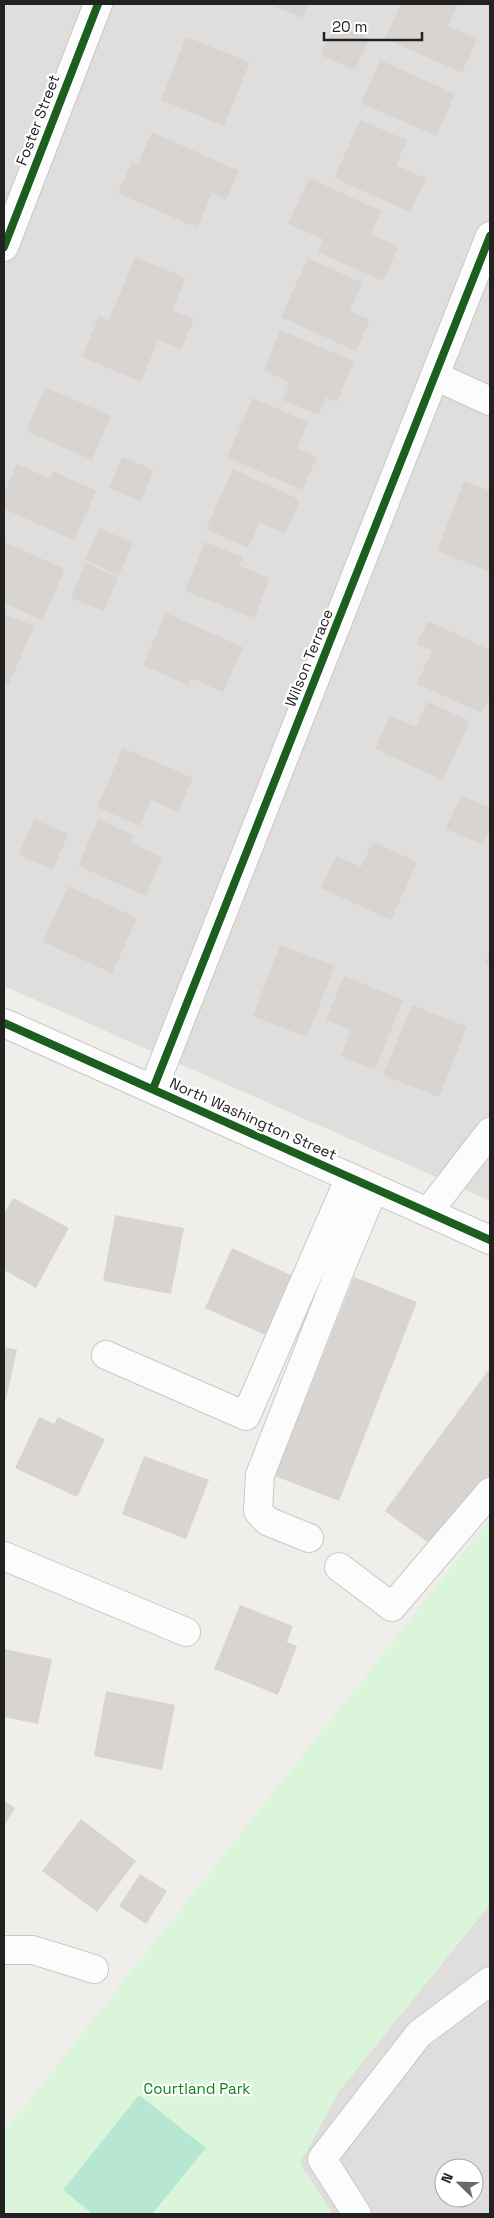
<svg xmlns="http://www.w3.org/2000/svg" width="494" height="2218" font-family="'Space Grotesk',sans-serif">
<rect width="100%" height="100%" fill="#f0eeeb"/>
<path fill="#dfdedc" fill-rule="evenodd" d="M4,4H490V1201L4,986Z
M490,1904V2214H239L340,2090ZM444,2168H474V2198H444Z"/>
<path fill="#daf5da" d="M490,1519V1904L340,2090L300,2163L333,2214H4V2132Z"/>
<path fill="#b7e6d2" d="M139,2095L206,2148L152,2214H93L63,2190Z"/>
<path fill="#d7d4d2" d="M268,4H308L303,18Z
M401,4H458L448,26L477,39L462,73L385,38Z
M335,24L369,39L355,70L321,55Z
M186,37L250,62L224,126L161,100Z
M380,60L455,94L436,136L361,103Z
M360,120L407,140L396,165L426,179L410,212L334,178Z
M152,132L239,171L226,200L212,193L197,228L118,193L132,162L138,164Z
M309,178L381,211L371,234L398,247L383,281L318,252L323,239L288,224Z
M135,257L186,278L172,310L194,319L181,350L158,340L141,382L82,357L99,316L109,320Z
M308,258L362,283L350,311L370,320L356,351L281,317Z
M280,330L354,361L337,402L326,397L319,415L283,400L290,382L264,371Z
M45,387L111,416L92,460L26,431Z
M253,398L308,422L297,448L317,457L302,490L227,457Z
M122,457L154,470L141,501L109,488Z
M17,464L50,479L53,471L96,491L74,540L4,509V493Z
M233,469L300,500L285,534L260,522L248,548L206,529Z
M464,481L490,491L489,571L437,551Z
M99,528L133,543L119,575L85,560Z
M4,542L65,569L42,620L4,603Z
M205,542L243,557L239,566L270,578L254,618L185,591Z
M85,563L118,577L104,611L71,598Z
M166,613L243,647L223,692L191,678L188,685L143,665Z
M4,614L34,626L8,686L4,684Z
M428,621L490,650V695L482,713L417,684L432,651L417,644Z
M427,702L470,721L443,780L375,749L390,716L416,727Z
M123,748L193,778L178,812L151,800L140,826L97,807Z
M461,795L490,808V827L483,845L446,829Z
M34,819L68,834L53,870L19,855Z
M98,819L133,835L130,843L162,857L146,896L78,866Z
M373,842L417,862L391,920L321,888L336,856L361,867Z
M68,886L137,918L112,973L43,942Z
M280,945L335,966L307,1037L253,1016Z
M490,950V965L485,963Z
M344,976L403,1000L375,1070L341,1056L351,1030L326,1020Z
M412,1005L467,1027L439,1097L383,1075Z
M13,1198L69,1228L36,1288L4,1270V1214Z
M115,1215L184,1228L171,1294L103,1281Z
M232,1248L295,1277L268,1336L205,1308Z
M354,1277L417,1302L339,1501L275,1476Z
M4,1347L17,1350L5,1404L4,1403Z
M490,1368V1479L438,1550L385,1511Z
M39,1417L54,1424L58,1417L105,1439L77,1497L15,1468Z
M144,1456L209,1480L186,1539L122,1514Z
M240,1605L293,1626L287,1642L297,1646L278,1695L214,1669Z
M4,1649L52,1659L38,1724L4,1717Z
M106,1691L175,1705L162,1770L94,1756Z
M4,1801L15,1808L4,1826Z
M81,1819L136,1861L97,1912L42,1871Z
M140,1874L167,1891L146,1924L119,1906Z"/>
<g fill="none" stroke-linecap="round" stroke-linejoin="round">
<defs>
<path id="minor" d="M4,247L98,4
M435,376L490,401
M4,1023L490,1240
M153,1089L490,236
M428,1212L490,1132
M106,1355L246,1416L350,1177
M309,1538L267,1521L258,1511L260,1475L343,1262L374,1188
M4,1556L186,1632
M339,1567L392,1607L490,1492
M4,1950H33L94,1969
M357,2214L322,2159L419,2034L490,1981"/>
</defs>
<use href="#minor" stroke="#c9c8c7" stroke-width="30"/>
<use href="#minor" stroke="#fdfcfc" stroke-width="28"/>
<defs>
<path id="cycleway" d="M4,247L98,4
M4,1023L490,1240
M153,1089L490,236"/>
</defs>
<use href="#cycleway" stroke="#fff" stroke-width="11"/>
<use href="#cycleway" stroke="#1b5e20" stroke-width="8"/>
</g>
<g text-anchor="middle" stroke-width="4.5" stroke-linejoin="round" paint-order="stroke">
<g font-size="15" fill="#222" stroke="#fff">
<text transform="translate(38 120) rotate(-69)" y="5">Foster Street</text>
<text transform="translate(309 658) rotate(-68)" y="5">Wilson Terrace</text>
<text transform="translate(253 1119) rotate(24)" y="5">North Washington Street</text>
</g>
<g font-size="15" fill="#0c8416" stroke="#fff">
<text x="197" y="2094">Courtland Park</text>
</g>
</g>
<rect width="494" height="2218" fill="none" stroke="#222222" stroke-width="10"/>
<g transform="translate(459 2183) rotate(293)"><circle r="24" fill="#ffffff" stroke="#a7a7a7"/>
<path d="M0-4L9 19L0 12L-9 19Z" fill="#6a6968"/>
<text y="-8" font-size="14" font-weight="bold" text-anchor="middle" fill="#222222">N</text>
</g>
<path d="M324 32v8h98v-8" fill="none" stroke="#222222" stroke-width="2.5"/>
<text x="332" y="32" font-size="15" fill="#222222" stroke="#ffffff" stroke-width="4" paint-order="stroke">20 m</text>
</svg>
